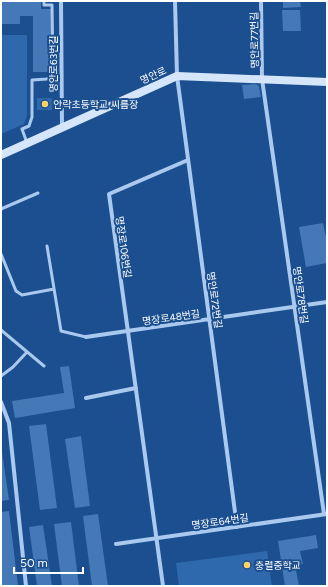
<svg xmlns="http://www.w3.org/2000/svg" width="328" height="587" font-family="Figtree,'Noto Sans KR',sans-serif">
<rect width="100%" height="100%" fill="#1b4f8f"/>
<path fill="#2e69ad" d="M1,35H27V115L24,124L1,134Z
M37,98H52V110H37Z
M267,551L272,586H179L176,563Z"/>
<path fill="#4478b7" d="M1,1H41V9H51V72H33V16H20V24H1Z
M283,1H300L301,7L283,8Z
M282,10H300L301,31H283Z
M256,84L259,86L261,97L244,99L242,85Z
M323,223L327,242V263L306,267L299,227Z
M69,366L75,408L15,418L12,401L64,393L60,367Z
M46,424L57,508L40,510L29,426Z
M81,436L90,506L75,508L65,439Z
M1,445L9,500L1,501Z
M9,511L18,586H1V512Z
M98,514L108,586H92L83,516Z
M71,522L79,586H62L54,524Z
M43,525L52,586H37L29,527Z
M316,535L318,548L300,551L303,564L295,565L299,586H285L278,541Z"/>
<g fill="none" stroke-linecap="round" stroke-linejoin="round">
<path stroke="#a9c9ee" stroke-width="3" d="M27,143L22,129L29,126L32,117V80L47,79L53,74L52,5H44V1
M1,209L38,193
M47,246L61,331L86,337
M1,254L16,291L22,295L54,289
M1,330L44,366
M1,376L13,367L27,352"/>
<path stroke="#a9c9ee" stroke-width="4" d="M61,1L62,127
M175,1L177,76L237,527
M261,1L262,79L324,514
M86,337L327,302
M86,398L136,388
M1,402L9,423L26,586
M116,544L327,514
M163,586L109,194L188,160"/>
<path stroke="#d6e6fa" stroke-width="8" d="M1,155L177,76L327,82"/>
</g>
<g fill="#ffd166" stroke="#1b4f8f" stroke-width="1.5">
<circle cx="45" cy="104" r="4"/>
<circle cx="247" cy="565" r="4"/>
</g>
<g text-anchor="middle" stroke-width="4" stroke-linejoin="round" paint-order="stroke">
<g font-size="10" fill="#fff" stroke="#1b4f8f">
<text transform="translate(254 40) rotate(-91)" y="4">명안로77번길</text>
<text transform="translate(53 64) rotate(-90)" y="4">명안로63번길</text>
<text transform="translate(153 75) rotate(-24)" y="4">명안로</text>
<text transform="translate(124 247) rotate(82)" y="4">명장로106번길</text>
<text transform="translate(301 295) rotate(82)" y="4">명안로78번길</text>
<text transform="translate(215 300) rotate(82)" y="4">명안로72번길</text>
<text transform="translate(171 317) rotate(-8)" y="4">명장로48번길</text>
<text transform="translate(220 521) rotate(-8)" y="4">명장로64번길</text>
</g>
<g font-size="10" fill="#fff" stroke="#1b4f8f" text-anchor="start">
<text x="53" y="108">안락초등학교 씨름장</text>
<text x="255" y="569">충렬중학교</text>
</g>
</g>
<rect width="328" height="587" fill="none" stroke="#ffffff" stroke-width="4"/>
<path d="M14 567v6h69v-6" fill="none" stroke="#ffffff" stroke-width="2"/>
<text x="20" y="567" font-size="12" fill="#ffffff" stroke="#1b4f8f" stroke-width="3" paint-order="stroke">50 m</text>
</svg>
